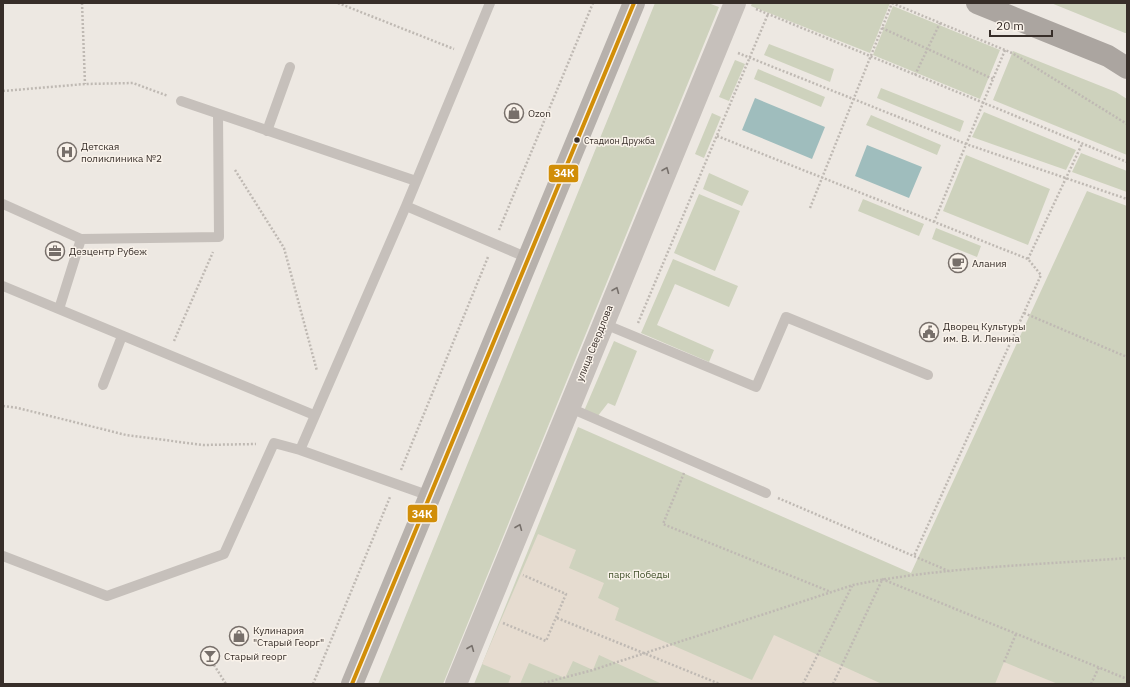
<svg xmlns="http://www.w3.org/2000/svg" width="1130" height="687" font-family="'IBM Plex Sans',sans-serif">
<rect width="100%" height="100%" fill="#ede8e2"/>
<path fill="#ced2bd" d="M655,3H708L719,7L443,684H378Z
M752,3H890L870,53L751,6Z
M1051,3H1127V33H1125Z
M893,6L1000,50L980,99L873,55Z
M769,44L834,69L830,82L764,55Z
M1013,51L1116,92L1127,99V155L993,100Z
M735,60L745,64L729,101L719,97Z
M758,69L825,97L821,107L754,79Z
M881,88L964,121L960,132L877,98Z
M984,112L1076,150L1066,170L972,137Z
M712,113L721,117L704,158L695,154Z
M871,115L941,145L937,155L866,125Z
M1081,153L1127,171V192L1072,172Z
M966,155L1050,189L1028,245L943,211Z
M709,173L749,191L742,206L703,189Z
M1087,191L1127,206V684H474L578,427L911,573Z
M699,194L740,211L715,271L674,253Z
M863,199L924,224L919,236L858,211Z
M936,228L981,246L977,257L932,239Z
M673,259L738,286L729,307L675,284L657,325L714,350L709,362L641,333Z
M614,341L637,351L615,406L608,403L597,417L584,411Z"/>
<path fill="#e6dcd0" d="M538,534L576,550L569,568L604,583L598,598L619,608L615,620L752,680L774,635L882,684H662L599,655L593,670L573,661L565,678L529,663L520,684H508L511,676L482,664Z
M1004,662L1058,684H995Z"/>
<path fill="#9fbdbd" d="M755,98L825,127L812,159L742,130Z
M867,145L922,167L909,198L855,176Z"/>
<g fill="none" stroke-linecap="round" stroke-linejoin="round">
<path stroke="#bfb9b3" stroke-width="2.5" stroke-dasharray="2 2" stroke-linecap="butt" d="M82,3L85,84
M338,3L454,49
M892,3L1012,53L1127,124
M756,9L1127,162
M882,28L993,79
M738,53L966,144L1127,199
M915,75L940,23
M3,91L85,84L133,83L168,96
M717,136L1028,259L1041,275L914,556
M235,170L284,248L317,371
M810,208L892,3
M934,222L1005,50
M499,230L593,3
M1028,259L1082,144
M1024,313L1127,357
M638,323L768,14
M174,341L213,252
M3,406L18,408L126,435L203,445L256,444
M401,470L488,257
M684,473L663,524L831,592
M778,498L951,572
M882,579L1127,679
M557,618L720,684
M503,623L546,641L566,594L523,575
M1004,662L1016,634
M214,665L226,684
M313,684L390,497
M540,684L593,670L853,585C942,567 1036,565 1127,558
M803,684L852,586
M833,684L882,580
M1091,684L1099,667"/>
<path stroke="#c6c0bb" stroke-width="10" d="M181,101L416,181
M267,131L290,67
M3,204L81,239L219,237L218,114
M406,206L528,258
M3,286L314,415
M59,309L81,239
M602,323L756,387L786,317L928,375
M103,385L122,336
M568,407L766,493
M300,450L406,206L490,3
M3,556L107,596L224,554L274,443L300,450L430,496"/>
<path stroke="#c6c0bb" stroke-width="22" d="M456,684L735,3"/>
<path stroke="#b7b1ac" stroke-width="22" d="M352,684L634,3"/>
<path stroke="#aba5a0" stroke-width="22" d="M977,3L1108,56L1127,68"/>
<defs>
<path id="bus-1" d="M352,684L634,3"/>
</defs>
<use href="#bus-1" stroke="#f9f2ea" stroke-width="7"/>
<use href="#bus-1" stroke="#d18e08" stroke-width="4"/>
</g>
<defs><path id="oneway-chevron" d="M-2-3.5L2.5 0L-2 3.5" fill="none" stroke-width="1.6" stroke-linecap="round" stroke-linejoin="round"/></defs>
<g stroke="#77706b">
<use href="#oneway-chevron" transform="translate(666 170) rotate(-68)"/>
<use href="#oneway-chevron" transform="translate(616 290) rotate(-68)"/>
<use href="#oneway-chevron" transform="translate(519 527) rotate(-68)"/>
<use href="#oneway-chevron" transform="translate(471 648) rotate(-68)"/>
</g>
<defs>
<symbol id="shop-ring" viewBox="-11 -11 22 22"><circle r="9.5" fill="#f9f2ea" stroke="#776f6a" stroke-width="1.5"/><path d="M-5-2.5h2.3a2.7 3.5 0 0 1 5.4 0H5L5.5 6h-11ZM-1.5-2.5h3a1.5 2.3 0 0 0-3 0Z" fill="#776f6a"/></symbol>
<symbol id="hospital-ring" viewBox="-11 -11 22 22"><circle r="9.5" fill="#f9f2ea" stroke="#776f6a" stroke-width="1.5"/><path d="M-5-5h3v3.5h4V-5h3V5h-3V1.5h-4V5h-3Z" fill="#776f6a"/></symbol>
<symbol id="office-ring" viewBox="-11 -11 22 22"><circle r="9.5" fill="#f9f2ea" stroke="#776f6a" stroke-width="1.5"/><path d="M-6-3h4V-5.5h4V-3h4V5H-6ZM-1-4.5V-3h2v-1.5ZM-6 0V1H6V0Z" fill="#776f6a"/></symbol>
<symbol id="cafe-ring" viewBox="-11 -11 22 22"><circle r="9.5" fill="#f9f2ea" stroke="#776f6a" stroke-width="1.5"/><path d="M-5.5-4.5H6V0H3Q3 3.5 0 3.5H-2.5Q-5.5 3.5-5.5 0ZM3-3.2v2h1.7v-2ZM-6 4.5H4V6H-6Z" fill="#776f6a"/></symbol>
<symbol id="civic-ring" viewBox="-11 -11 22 22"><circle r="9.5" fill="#f9f2ea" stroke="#776f6a" stroke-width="1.5"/><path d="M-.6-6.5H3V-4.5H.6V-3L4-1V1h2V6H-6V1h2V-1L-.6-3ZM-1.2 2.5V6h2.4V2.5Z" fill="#776f6a"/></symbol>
<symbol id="bar-ring" viewBox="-11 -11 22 22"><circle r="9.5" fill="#f9f2ea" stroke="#776f6a" stroke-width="1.5"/><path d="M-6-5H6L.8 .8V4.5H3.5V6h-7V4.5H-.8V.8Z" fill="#776f6a"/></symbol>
</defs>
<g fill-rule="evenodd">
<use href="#shop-ring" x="503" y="102" width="22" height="22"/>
<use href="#hospital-ring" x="56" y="141" width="22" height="22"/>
<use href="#office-ring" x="44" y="240" width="22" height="22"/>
<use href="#cafe-ring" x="947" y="252" width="22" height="22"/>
<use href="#civic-ring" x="918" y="321" width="22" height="22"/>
<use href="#shop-ring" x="228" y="625" width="22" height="22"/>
<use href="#bar-ring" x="199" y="645" width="22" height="22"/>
</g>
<circle fill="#372e29" stroke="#f9f2ea" stroke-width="1.5" cx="577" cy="140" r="3.5"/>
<g text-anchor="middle" stroke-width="3" stroke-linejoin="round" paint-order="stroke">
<g font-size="9" fill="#372e29" stroke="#f9f2ea" text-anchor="start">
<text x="584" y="144">Стадион Дружба</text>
</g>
<g font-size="10" fill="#372e29" stroke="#f9f2ea" text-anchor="start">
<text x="528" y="117">Ozon</text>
<text x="81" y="150">Детская<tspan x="81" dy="12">поликлиника №2</tspan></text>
<text x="69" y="255">Дезцентр Рубеж</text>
<text x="972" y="267">Алания</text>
<text x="943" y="330">Дворец Культуры<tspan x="943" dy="12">им. В. И. Ленина</tspan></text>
<text x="253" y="634">Кулинария<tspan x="253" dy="12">"Старый Георг"</tspan></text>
<text x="224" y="660">Старый георг</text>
</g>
<g font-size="10" fill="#372e29" stroke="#f9f2ea">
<text transform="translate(594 343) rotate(-68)" y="4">улица Свердлова</text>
</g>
<g font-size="10" fill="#45542e" stroke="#f9f2ea">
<text x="639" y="578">парк Победы</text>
</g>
</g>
<g stroke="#f9f2ea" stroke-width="1.5">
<rect x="548" y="164" width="31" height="19" rx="4" fill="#d18e08"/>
<rect x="407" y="504" width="31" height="19" rx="4" fill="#d18e08"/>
</g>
<g font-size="11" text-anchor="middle" font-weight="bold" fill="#fff">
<text x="564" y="177">34К</text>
<text x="422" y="518">34К</text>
</g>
<rect width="1130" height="687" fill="none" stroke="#372e29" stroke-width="8"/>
<path d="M990 30v6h62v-6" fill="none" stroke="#372e29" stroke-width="2"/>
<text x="996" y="30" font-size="12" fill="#372e29" stroke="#f9f2ea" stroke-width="3" paint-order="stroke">20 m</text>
</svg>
